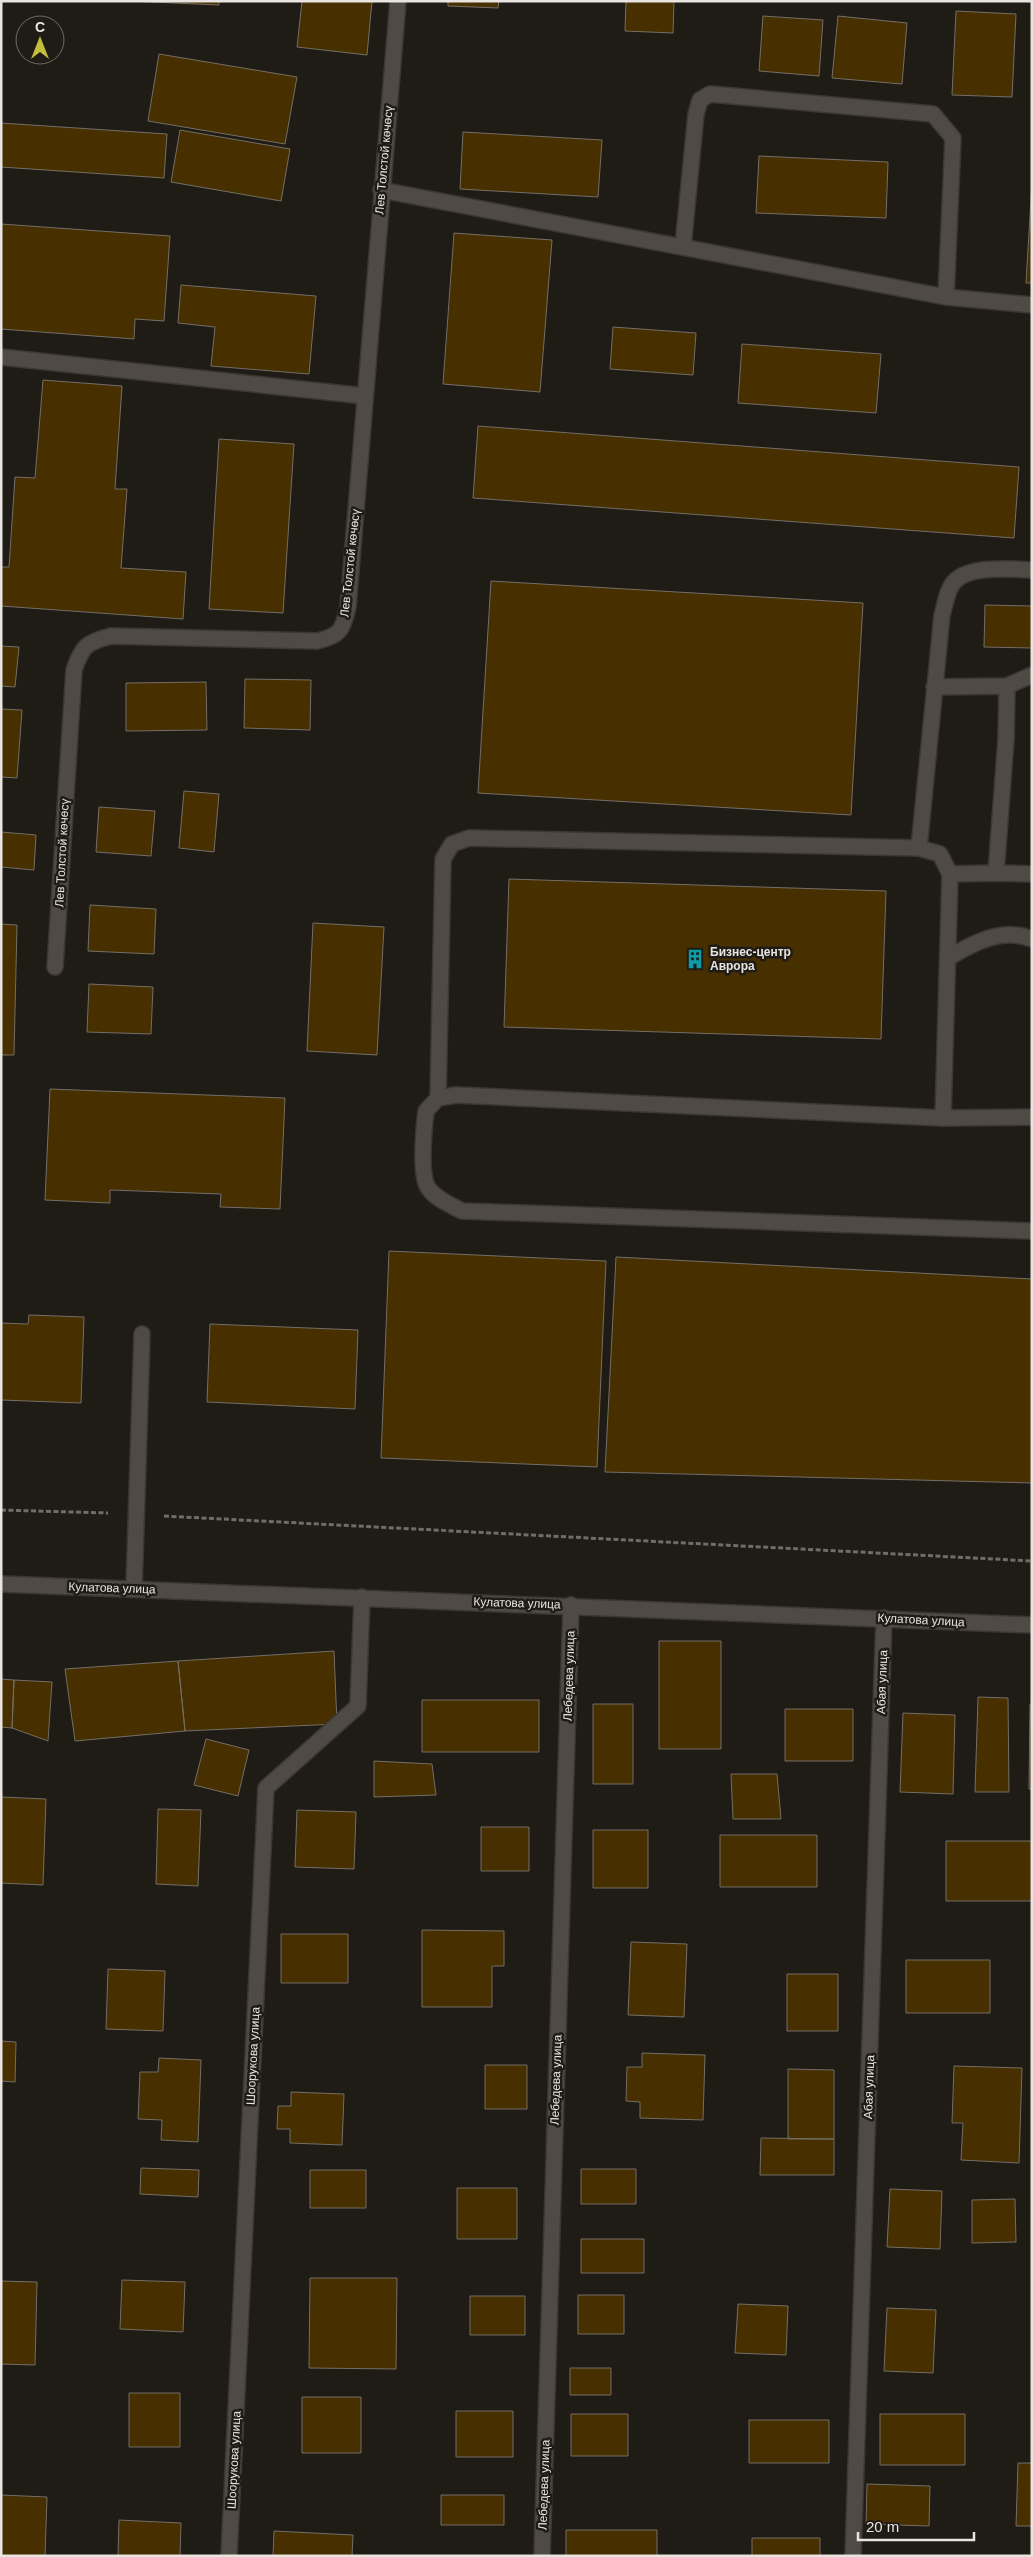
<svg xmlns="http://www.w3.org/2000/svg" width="1033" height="2557" font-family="Arial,sans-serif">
<rect width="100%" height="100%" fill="#1f1b15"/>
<path fill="#472f00" stroke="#736f67" d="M129,1H219V5Z
M302,1H372L367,55L297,47Z
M448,1H499L498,8L448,6Z
M626,1H674L673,33L625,31Z
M956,11L1016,14L1012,97L952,95Z
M763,16L823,20L819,76L759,71Z
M838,16L907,23L902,84L832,78Z
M159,54L297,77L285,144L148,121Z
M1,123L167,134L164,178L1,167Z
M180,130L290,149L281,201L171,182Z
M463,132L602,140L598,197L460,189Z
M759,156L888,162L886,218L756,213Z
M1032,182V283H1026Z
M1,224L170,236L164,321L135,319L134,339L1,329Z
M454,233L552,240L540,392L443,384Z
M181,285L316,296L309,374L211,366L215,327L178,323Z
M613,327L696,333L693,375L610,369Z
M742,344L881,354L876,413L738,403Z
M43,380L122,386L115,489H127L121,568L186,572L183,619L1,606V567H9L15,477L35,478Z
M478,426L1019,467L1014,538L473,498Z
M219,439L294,444L283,613L209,609Z
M491,581L863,603L851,815L478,793Z
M985,605L1032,606V648L984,647Z
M1,646L19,647L15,687L1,686Z
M245,679L311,680L310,730L244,728Z
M206,682L207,730L126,731V683Z
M1,709L22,710L17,778L1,777Z
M184,791L219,794L214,852L179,848Z
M99,807L155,811L151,856L96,852Z
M1,832L36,835L34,870L1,867Z
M509,879L886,891L881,1039L504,1027Z
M90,905L156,909L154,954L88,951Z
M313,923L384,927L377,1055L307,1051Z
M1,924L17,925L14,1055H1Z
M89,984L153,987L151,1034L87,1032Z
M50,1089L285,1098L280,1209L220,1207L221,1194L110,1190V1203L45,1200Z
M389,1251L606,1261L597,1467L381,1458Z
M616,1257L1032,1279V1483L605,1472Z
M29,1315L84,1317L81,1403L1,1400V1323L28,1324Z
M210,1324L358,1330L355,1409L207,1402Z
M659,1641H721V1749H659Z
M334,1651L337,1724L185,1731L178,1661Z
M178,1661L185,1731L75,1741L65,1669Z
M1,1679L14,1680L12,1728L1,1727Z
M14,1680L52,1682L48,1741L12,1728Z
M978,1697L1008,1698L1009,1792H975Z
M422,1700H539V1752H422Z
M593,1704H633V1784H593Z
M1030,1704H1032V1789H1029Z
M785,1709H853V1761H785Z
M903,1713L955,1715L953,1794L900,1792Z
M206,1739L249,1750L238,1796L194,1785Z
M374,1761L432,1764L436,1795L374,1797Z
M731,1774H777L781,1819H733Z
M1,1797L46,1799L43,1885L1,1883Z
M158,1809L201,1810L198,1886L156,1884Z
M297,1810L356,1812L354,1869L295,1867Z
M481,1827H529V1871H481Z
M593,1830H648V1888H593Z
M720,1835H817V1887H720Z
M946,1841H1032V1901H946Z
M422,1930L504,1931V1966H492V2007H422Z
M281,1934H348V1983H281Z
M631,1942L687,1944L684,2017L628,2015Z
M906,1960H990V2013H906Z
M108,1969L165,1971L163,2031L106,2029Z
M787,1974H838V2031H787Z
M1,2041L16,2042L15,2082L1,2081Z
M642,2053L705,2055L703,2120L640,2118V2102L626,2101L627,2067H642Z
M159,2058L201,2060L198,2142L161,2140L162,2120L138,2119L140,2072H158Z
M485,2065H527V2109H485Z
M954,2066L1022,2068L1019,2163L961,2160L963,2123H952Z
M788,2069L834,2070V2139H788Z
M291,2092L344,2094L342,2145L290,2143V2129H277L278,2106H291Z
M761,2138L834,2139V2175H760Z
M141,2168L199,2170L198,2197L140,2194Z
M581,2169H636V2204H581Z
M310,2170H366V2208H310Z
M457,2188H517V2239H457Z
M890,2189L942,2191L940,2249L887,2247Z
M1015,2199L1016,2242L972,2243V2200Z
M581,2239H644V2273H581Z
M310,2278H397L396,2369L309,2368Z
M122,2280L185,2282L183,2332L120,2329Z
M1,2281L37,2282L35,2365L1,2364Z
M578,2295H624V2334H578Z
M470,2296H525V2335H470Z
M738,2304L788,2306L786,2355L735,2353Z
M887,2308L936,2310L933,2373L884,2371Z
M570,2368H611V2395H570Z
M129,2393H180V2447H129Z
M302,2397H361V2453H302Z
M456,2411H513V2457H456Z
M571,2414H628V2456H571Z
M880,2414H965V2465H880Z
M749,2420H829V2463H749Z
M1018,2463H1032V2526H1016Z
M867,2484L930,2486L929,2526L866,2524Z
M1,2495L47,2497L45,2556H1Z
M441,2495H504V2525H441Z
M119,2520L181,2523L180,2556H118Z
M566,2530H657V2556H566Z
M274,2531L353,2535L352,2556H273Z
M752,2538H820V2556H752Z"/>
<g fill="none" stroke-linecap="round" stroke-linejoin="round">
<defs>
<path id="minor" d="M381,190L946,297L953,138L933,114L710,94L700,100L696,114L683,246
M946,297L1032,305
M1,357L365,396
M1007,686L1032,675
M934,687L1007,686L1006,739L996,873L950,874
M919,848L942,615C945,605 947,590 954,582C969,565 1011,569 1032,570
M996,873L1032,874
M948,958C973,943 1002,927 1032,939
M55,967L74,670C82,646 87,642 111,636L317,641C340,636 343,630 348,607L398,1
M438,1098L443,859L452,844L469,838L919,848L940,854L950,874L943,1118L456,1095L438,1098L426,1111C424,1128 419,1177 429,1189C437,1200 451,1205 462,1211L1032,1231
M943,1118L1032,1117
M1,1584L1032,1625
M134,1589L142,1334
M229,2556L266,1788L358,1706L362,1597
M542,2556L571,1605
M853,2556L884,1618"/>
</defs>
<use href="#minor" stroke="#3a3734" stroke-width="18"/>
<path stroke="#706d67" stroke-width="3" stroke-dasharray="5 2.5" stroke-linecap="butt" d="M1,1510L108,1513
M164,1516L1032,1561"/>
<use href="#minor" stroke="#4f4a43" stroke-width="15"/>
</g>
<defs>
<symbol id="building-bare" viewBox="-9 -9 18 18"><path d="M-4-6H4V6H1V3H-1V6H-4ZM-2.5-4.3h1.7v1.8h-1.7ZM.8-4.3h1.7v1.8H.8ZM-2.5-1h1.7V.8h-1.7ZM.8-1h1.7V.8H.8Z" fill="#0f9aa8" stroke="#1f1b15" stroke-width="2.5" paint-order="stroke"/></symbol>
</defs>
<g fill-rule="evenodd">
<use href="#building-bare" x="681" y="945" width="28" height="28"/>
</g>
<g text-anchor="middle" stroke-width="5" stroke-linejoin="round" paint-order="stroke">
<g font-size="12" fill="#e8e5e1" stroke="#1f1b15">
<text transform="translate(384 160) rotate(-85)" y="4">Лев Толстой көчөсү</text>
<text transform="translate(350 563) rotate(-84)" y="4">Лев Толстой көчөсү</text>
<text transform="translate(62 853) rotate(-87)" y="4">Лев Толстой көчөсү</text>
<text transform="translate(112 1588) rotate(2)" y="4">Кулатова улица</text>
<text transform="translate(517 1603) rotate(2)" y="4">Кулатова улица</text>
<text transform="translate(921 1620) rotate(3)" y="4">Кулатова улица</text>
<text transform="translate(569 1676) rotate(-88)" y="4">Лебедева улица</text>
<text transform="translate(882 1682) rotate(-88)" y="4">Абая улица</text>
<text transform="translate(253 2056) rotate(-87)" y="4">Шоорукова улица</text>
<text transform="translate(556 2080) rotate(-88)" y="4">Лебедева улица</text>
<text transform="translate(869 2087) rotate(-88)" y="4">Абая улица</text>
<text transform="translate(234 2460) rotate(-87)" y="4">Шоорукова улица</text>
<text transform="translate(544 2485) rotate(-88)" y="4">Лебедева улица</text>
</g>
<g font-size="12" font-weight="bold" fill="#e8e5e1" stroke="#1f1b15" text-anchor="start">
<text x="710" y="956">Бизнес-центр<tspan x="710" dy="14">Аврора</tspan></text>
</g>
</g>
<rect width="1033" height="2557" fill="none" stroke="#e8e5e1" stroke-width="5"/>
<g transform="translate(40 40)"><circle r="24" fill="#1f1b15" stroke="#6f6c67"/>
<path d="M0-4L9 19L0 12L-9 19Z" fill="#c3bd3e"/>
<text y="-8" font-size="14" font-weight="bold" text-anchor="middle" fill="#e8e5e1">С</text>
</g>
<path d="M858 2532v8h116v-8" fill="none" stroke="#e8e5e1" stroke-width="2.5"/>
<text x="866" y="2532" font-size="15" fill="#e8e5e1" stroke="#1f1b15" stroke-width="4" paint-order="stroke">20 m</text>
</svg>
